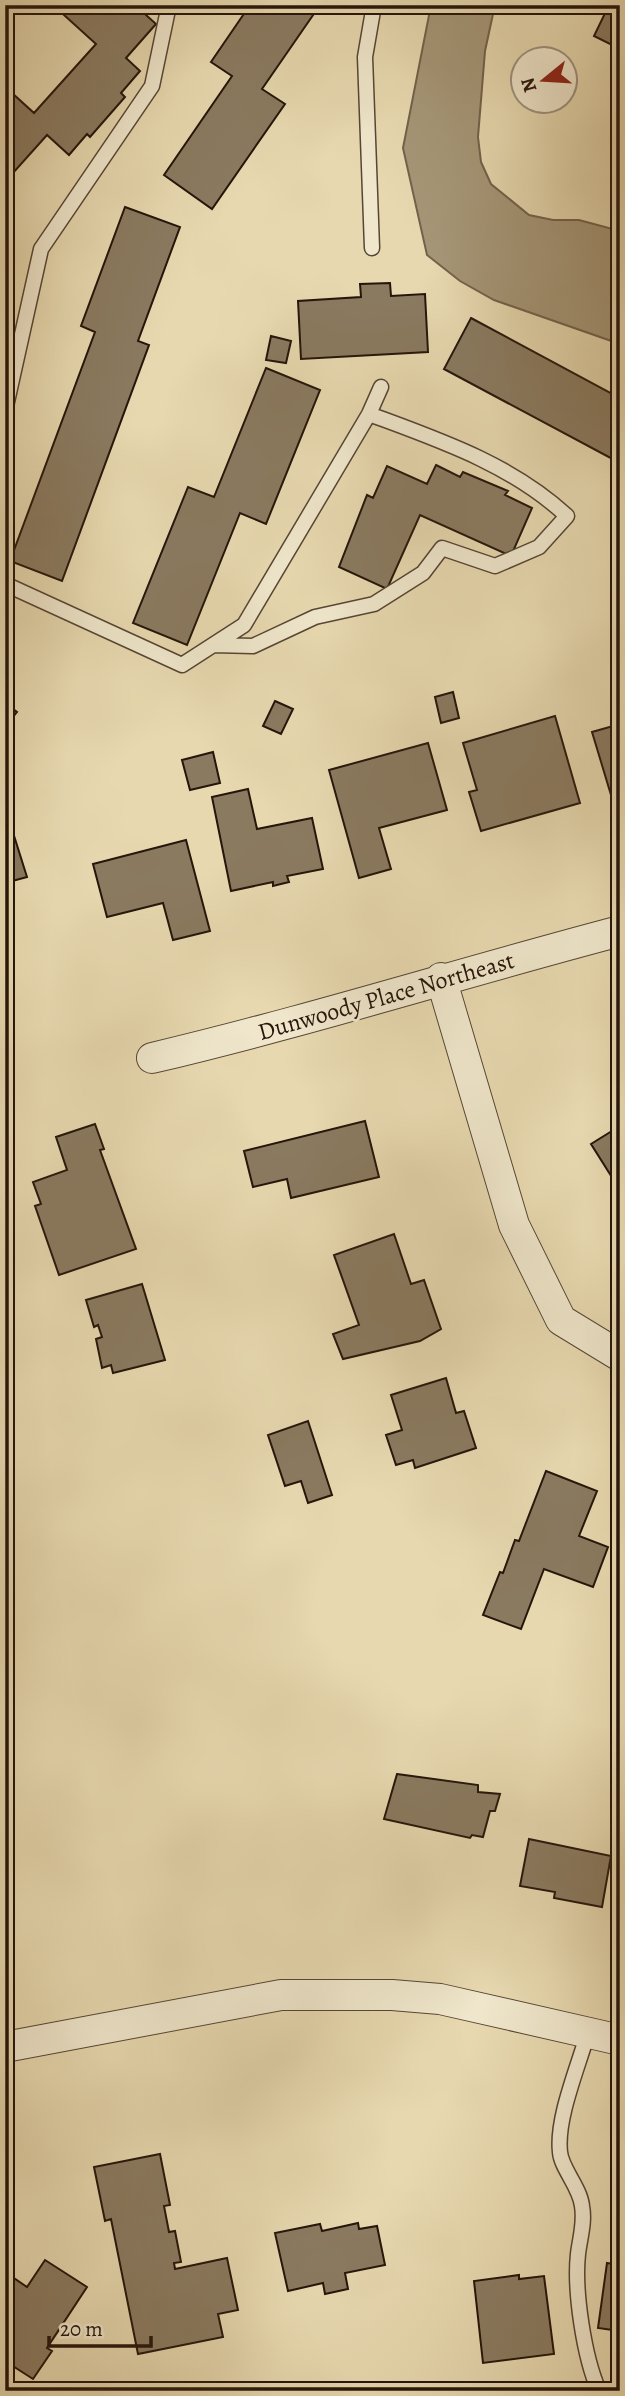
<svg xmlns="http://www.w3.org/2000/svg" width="625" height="2396" font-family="Alegreya,serif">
<rect width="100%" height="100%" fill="#e7d8af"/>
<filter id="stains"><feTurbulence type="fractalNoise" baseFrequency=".00286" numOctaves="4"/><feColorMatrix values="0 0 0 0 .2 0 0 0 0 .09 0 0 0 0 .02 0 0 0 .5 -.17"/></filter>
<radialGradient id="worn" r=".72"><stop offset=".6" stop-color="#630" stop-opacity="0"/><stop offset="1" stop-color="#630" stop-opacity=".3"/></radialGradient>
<path fill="#a59677" stroke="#72624c" stroke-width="2" d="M431,5H495L485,51L478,137L481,162L491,184L529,215L553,220H579L620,231V344L494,300L460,281L427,255L403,148Z"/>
<path fill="#8a7a60" stroke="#25150b" stroke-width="2" d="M53,5H135L156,24L126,58L140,71L121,93L125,97L90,137L87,134L69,155L47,135L5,182V101L12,93L34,113L96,44Z
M250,5H320L262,89L285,104L212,209L164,175L232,76L211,62Z
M609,5H620V49L594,36Z
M125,207L180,227L138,341L149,345L62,581L10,561L95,332L81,326Z
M390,283L391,296L425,294L428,352L301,359L298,301L361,297L360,284Z
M471,318L620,398V463L444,369Z
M271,336L291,341L286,363L266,360Z
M266,368L320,390L266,524L240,513L187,645L133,623L188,487L214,497Z
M436,465L460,477L463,472L508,491L505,495L532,508L511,556L420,515L387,589L339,567L367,495L373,498L387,466L427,484Z
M453,692L459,718L441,723L435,697Z
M275,701L293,709L281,734L263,726Z
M5,703L17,712L5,727Z
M555,716L580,803L481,831L469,792L477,790L463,743Z
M620,724V792L611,795L592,732Z
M428,743L447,810L379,828L391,869L359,878L329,770Z
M213,752L220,783L190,790L182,760Z
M248,789L257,829L312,818L323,869L287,876L289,882L273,886V882L231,891L212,797Z
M5,807L27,877L5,883Z
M186,840L210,931L173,940L163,903L107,917L93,864Z
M365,1121L379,1177L291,1198L287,1179L253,1187L244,1151Z
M95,1124L104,1149L100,1150L136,1249L59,1275L35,1206L41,1204L33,1182L67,1170L56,1137Z
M620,1126V1190L591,1144Z
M394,1234L411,1284L424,1280L441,1329L420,1341L343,1359L333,1334L359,1325L334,1255Z
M142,1284L165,1360L113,1373L111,1365L102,1368L96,1339L102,1337L98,1325L94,1327L86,1300Z
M446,1378L456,1413L464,1411L476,1448L415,1468L413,1460L396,1465L386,1435L402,1430L391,1395Z
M308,1421L332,1495L308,1503L301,1481L285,1486L268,1435Z
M546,1471L597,1491L579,1536L608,1547L593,1587L544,1569L521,1629L483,1615L500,1572L503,1573L515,1540L519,1541Z
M397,1774L478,1785V1792L500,1794L495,1811H490L483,1837L472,1835L470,1838L384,1819Z
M529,1839L611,1856L602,1907L554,1898L555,1892L520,1886Z
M160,2154L170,2205L164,2206L169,2232L175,2231L181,2262L174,2263L175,2269L227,2258L238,2310L218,2314L223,2337L138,2354L111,2219L105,2221L94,2167Z
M358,2223L359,2229L377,2226L385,2265L345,2273L348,2289L325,2294L323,2283L288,2291L275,2233L320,2224L322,2231Z
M45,2260L87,2287L47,2348L52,2351L33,2379L5,2361V2272L27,2287Z
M607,2263L620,2265V2331L598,2328Z
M519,2275V2279L544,2276L554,2354L483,2363L474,2281Z"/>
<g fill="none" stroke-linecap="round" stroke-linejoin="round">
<defs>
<path id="lane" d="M372,248L365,57L374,5
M5,411L41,249L152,86L169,5
M5,584L182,665L244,625L369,414L381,387
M213,645L253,646L315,617L374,604L423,573L442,548L495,566L539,547L567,516C511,464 439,440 369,414
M588,2032C579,2065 556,2118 560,2152C561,2168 580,2187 582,2206C585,2223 580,2237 578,2254C574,2291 584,2357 599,2391"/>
<path id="street" d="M441,978L514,1225L561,1320L620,1356
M152,1058C309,1021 464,972 620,931
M5,2047L281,1995H392L440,1999L620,2040"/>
</defs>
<use href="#lane" stroke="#564634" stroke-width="17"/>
<use href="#street" stroke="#564634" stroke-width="32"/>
<use href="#lane" stroke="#efe6cb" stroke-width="14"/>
<use href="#street" stroke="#efe6cb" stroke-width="30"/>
</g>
<g text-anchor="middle" stroke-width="6" stroke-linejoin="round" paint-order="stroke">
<g font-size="24" fill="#25150b" stroke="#efe6cb">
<text transform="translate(386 996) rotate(-16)" y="8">Dunwoody Place Northeast</text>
</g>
</g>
<rect width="625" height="2396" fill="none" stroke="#e7d8af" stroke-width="28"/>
<rect x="7" y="7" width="611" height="2382" fill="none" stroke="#25150b" stroke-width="3.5"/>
<rect x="14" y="14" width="597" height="2368" fill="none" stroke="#25150b" stroke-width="2"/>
<g transform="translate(544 80) rotate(252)"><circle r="33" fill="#efe6cb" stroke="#9e927e" stroke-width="2"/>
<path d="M0-5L12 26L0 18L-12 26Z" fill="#8f2418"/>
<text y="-10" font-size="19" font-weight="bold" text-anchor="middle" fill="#25150b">N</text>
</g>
<path d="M49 2336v10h102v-10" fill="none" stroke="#25150b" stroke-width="3.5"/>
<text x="60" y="2336" font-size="21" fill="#25150b" stroke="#efe6cb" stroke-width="5" paint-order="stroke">20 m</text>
<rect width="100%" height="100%" filter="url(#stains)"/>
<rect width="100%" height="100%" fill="url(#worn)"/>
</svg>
